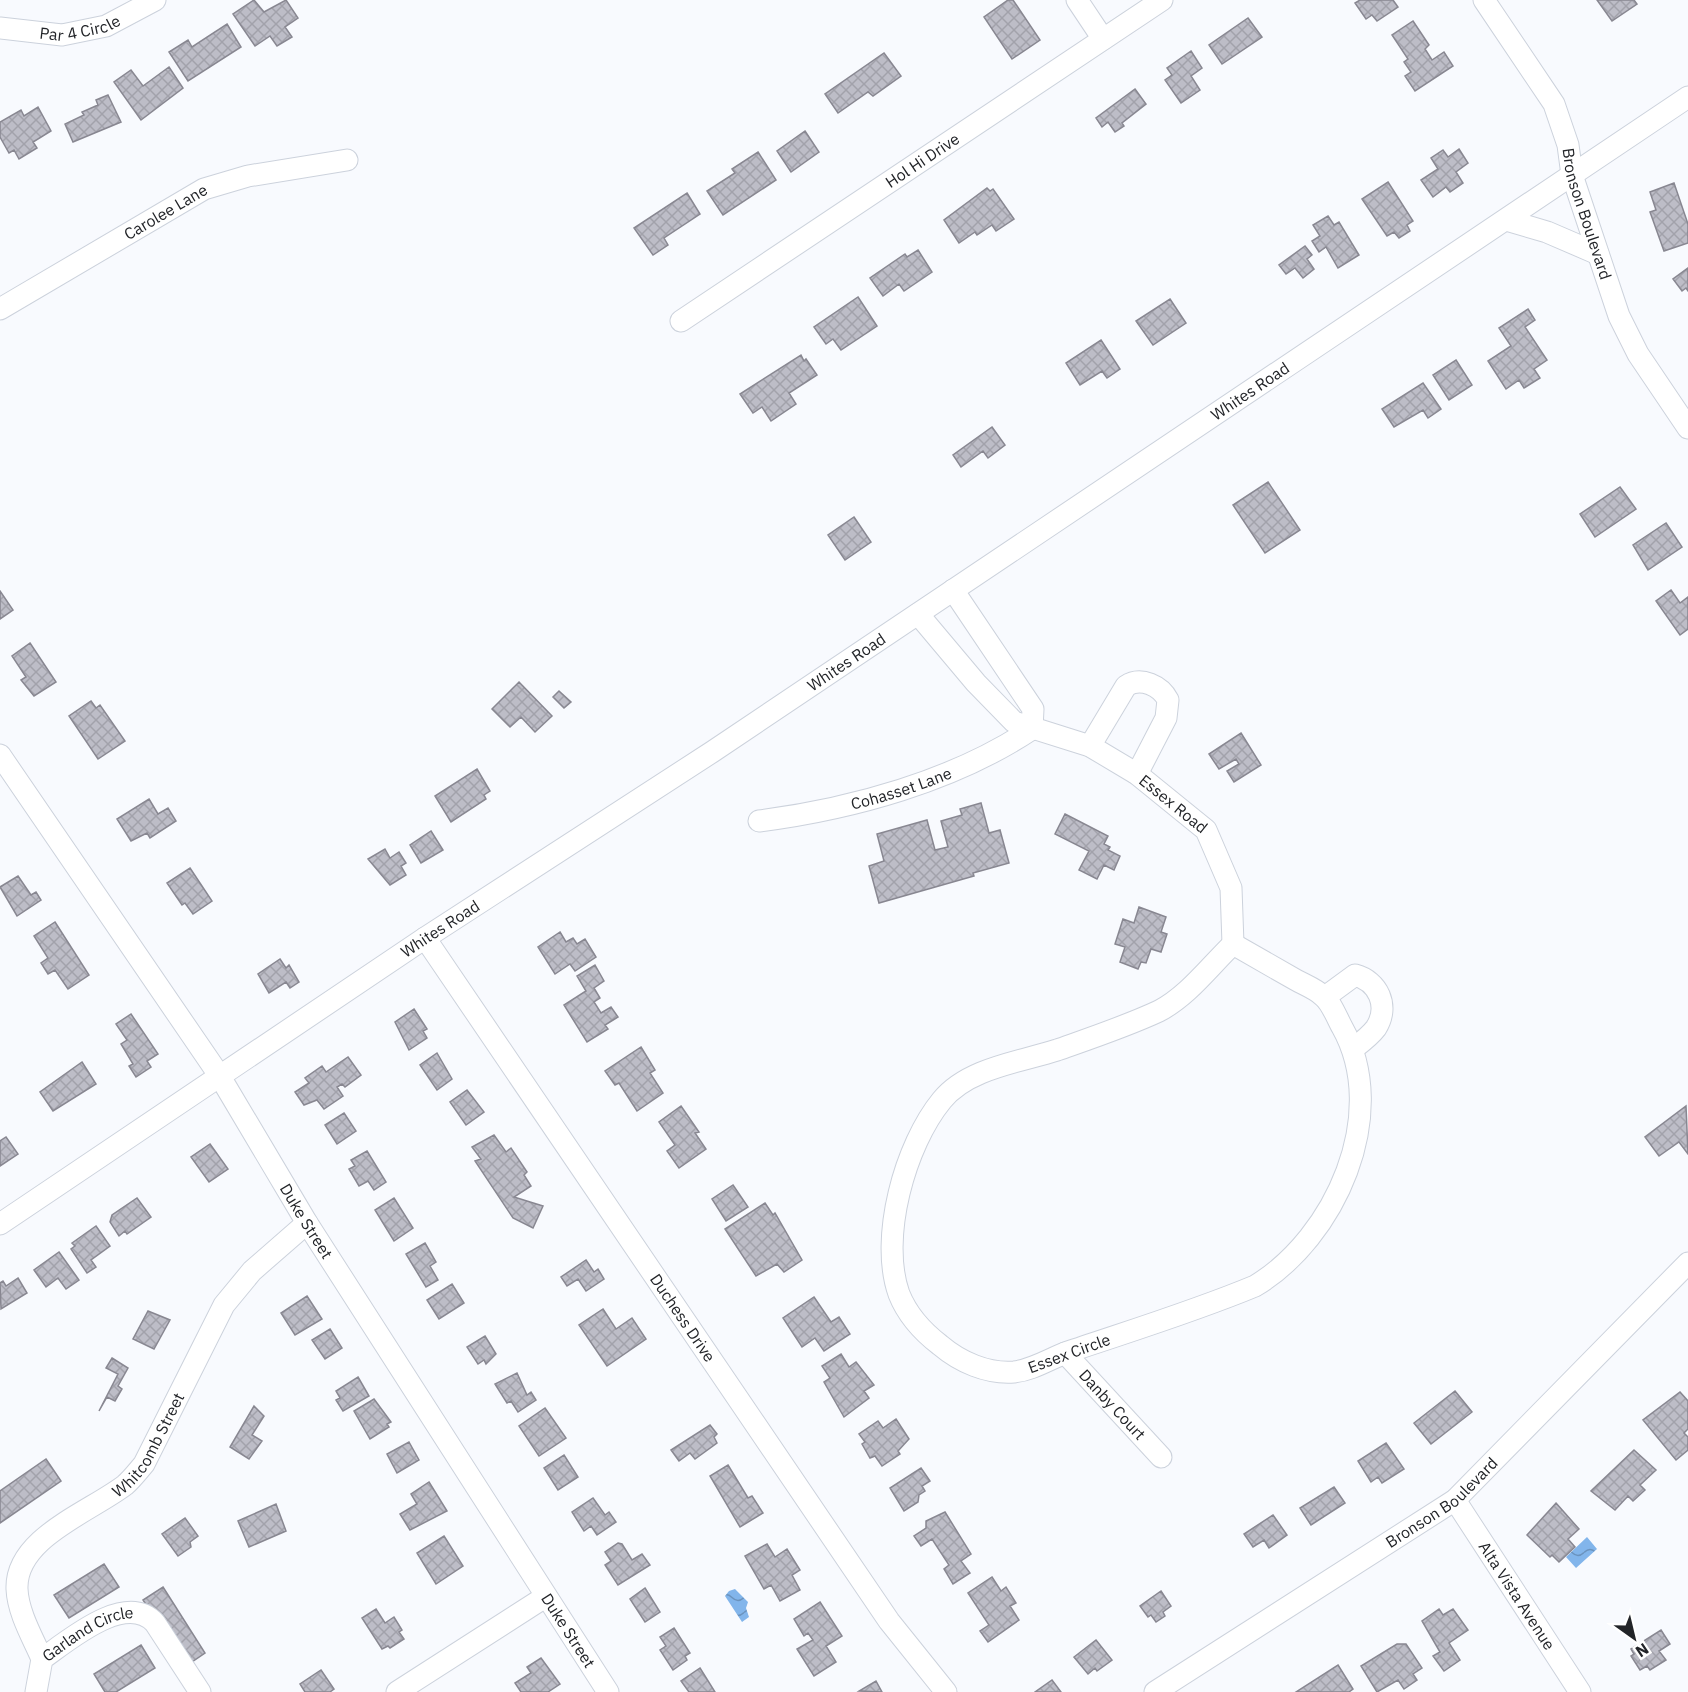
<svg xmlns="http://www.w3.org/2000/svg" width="1688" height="1692" font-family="'IBM Plex Sans',sans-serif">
<defs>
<pattern id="water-waves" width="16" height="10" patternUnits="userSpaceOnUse" patternTransform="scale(1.5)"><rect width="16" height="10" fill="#82b5eb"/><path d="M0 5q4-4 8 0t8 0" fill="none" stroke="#6a93be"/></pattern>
<pattern id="building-cross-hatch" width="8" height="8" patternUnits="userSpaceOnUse" patternTransform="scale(1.5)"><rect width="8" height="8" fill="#bdbdc7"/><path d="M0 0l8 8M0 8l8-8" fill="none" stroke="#a2a2ab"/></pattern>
</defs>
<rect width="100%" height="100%" fill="#f8fafe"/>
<path fill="url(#water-waves)" d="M1587,1537L1597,1549L1576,1568L1566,1557Z
M735,1589L748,1602L746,1608L749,1617L742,1622L725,1596L729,1591Z"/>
<path fill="url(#building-cross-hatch)" stroke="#888791" stroke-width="1.5" d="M254,0L264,12L286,0L298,18L285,27L292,37L277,46L270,36L255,46L233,14Z
M1008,0H1013L1040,40L1012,59L984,17Z
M1360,0H1393L1398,7L1377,21L1372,15L1366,19L1355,3Z
M1597,0H1634L1637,4L1612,21Z
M1248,18L1262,37L1222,64L1209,45Z
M1413,21L1429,45L1425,49L1432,60L1444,52L1453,66L1415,91L1405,76L1411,72L1404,62L1408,59L1392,35Z
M227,24L241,47L188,81L169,52L188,40L192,47Z
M1191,51L1202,68L1191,76L1200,90L1181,103L1165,80L1172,75L1167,68Z
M884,53L901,76L873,96L868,92L838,113L825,94Z
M169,67L183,88L141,120L114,82L131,70L143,86Z
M1135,89L1146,104L1122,123L1124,126L1115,132L1108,122L1102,127L1096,118Z
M108,95L121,122L73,142L65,124L84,115L82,112L98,105L96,100Z
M38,107L51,131L33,142L37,148L19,159L14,150L9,153L0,137V122L21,110L24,116Z
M805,131L819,152L791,172L777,151Z
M1459,149L1468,163L1456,172L1463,183L1450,192L1446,187L1433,197L1421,180L1438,169L1431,158L1443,150L1448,157Z
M758,152L776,180L723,215L707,191L735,173L732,169Z
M1388,182L1413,221L1407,225L1410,231L1399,238L1394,232L1387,236L1362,199Z
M1674,183L1688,224V243L1664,251L1650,212L1656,210L1650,192Z
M987,188L990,191L993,189L1014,219L996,231L992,225L977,235L975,232L959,243L944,220Z
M687,193L700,214L664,238L668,245L653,255L634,228Z
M1328,216L1334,225L1339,222L1359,255L1338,268L1326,247L1319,252L1312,241L1320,236L1313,225Z
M1305,246L1312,255L1307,259L1314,269L1303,278L1295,268L1286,274L1279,265Z
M918,250L932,272L904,291L899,284L883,296L870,278L905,254L907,257Z
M1688,268V291L1686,288L1682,291L1673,279Z
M858,297L877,326L841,350L833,339L826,344L814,327Z
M1170,299L1186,323L1153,345L1136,321Z
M1528,309L1535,320L1525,327L1547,360L1534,369L1540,378L1524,388L1519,380L1506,389L1488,361L1511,346L1499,328Z
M1101,340L1120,369L1107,378L1102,371L1080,385L1066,363Z
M801,355L804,361L806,359L817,375L789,393L796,404L771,421L762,407L753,413L740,394Z
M1456,360L1472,385L1449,400L1433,375Z
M1423,383L1441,409L1428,418L1423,410L1394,427L1382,409Z
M992,427L1005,445L988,458L983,451L961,467L953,455Z
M1268,482L1300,530L1265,553L1233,505Z
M1620,487L1636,509L1595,537L1580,514Z
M854,517L871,542L845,560L828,535Z
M1666,523L1682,547L1648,570L1633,545Z
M1671,590L1680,603L1688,597V629L1680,635L1656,601Z
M0,591L13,610L0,619Z
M30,643L56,682L34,696L21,680L26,677L12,656Z
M519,682L552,716L535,732L521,717L510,727L492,709Z
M559,691L571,702L564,708L553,697Z
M91,701L96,708L100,705L125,741L98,759L69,716Z
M1241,733L1261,765L1234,782L1227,771L1239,764L1236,759L1219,769L1209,754Z
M477,769L490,791L484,795L486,799L451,822L435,796Z
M149,799L158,814L168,808L176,821L150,838L147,833L131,841L117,819Z
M981,803L989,833L1000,830L1009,863L973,873L974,876L879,903L869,866L884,861L877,834L927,820L935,850L948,847L941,821L962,815L960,809Z
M1065,814L1108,836L1104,844L1110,847L1108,850L1120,856L1114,870L1104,865L1097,879L1079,870L1089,851L1055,834Z
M431,831L443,850L421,863L410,845Z
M385,849L390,858L399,852L406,863L401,866L406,875L390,885L368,859Z
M190,868L212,901L193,914L185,903L182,905L167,883Z
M18,876L31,895L36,892L41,900L17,916L0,887Z
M1139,907L1166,917L1161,932L1167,934L1161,952L1151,949L1146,963L1141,962L1138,969L1120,962L1125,947L1115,944L1123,919L1134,923Z
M55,922L89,975L68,989L55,970L48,974L41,963L48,958L34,936Z
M560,932L566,942L573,938L577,944L585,939L596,957L575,971L570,964L555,974L538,947Z
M280,959L286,968L289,965L299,982L290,988L286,982L269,993L258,974Z
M595,965L604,981L594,988L600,998L594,1002L601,1013L611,1007L618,1017L605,1025L608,1029L587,1042L564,1005L586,991L577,976Z
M414,1009L427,1029L423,1031L427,1038L409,1050L395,1022Z
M131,1014L158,1054L147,1061L151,1067L136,1077L129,1066L133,1064L121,1044L127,1040L116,1024Z
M641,1047L655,1070L650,1073L663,1093L637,1111L619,1083L615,1085L605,1071Z
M437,1053L452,1079L437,1090L420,1065Z
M348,1057L361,1075L345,1087L342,1084L337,1087L343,1096L324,1109L317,1100L304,1105L295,1092L309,1083L305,1078L322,1066L326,1072Z
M82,1062L96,1084L53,1111L40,1092Z
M467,1090L484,1112L466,1125L450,1102Z
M681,1106L699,1132L695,1133L706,1149L679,1168L667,1151L675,1145L659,1122Z
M1686,1106L1688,1154L1679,1142L1659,1156L1645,1137Z
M344,1113L356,1131L337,1144L325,1125Z
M494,1135L506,1152L511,1148L527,1172L524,1175L531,1186L514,1197L543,1206L533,1228L513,1218L475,1161L481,1159L472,1147Z
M6,1137L18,1154L0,1166V1141Z
M210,1144L228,1169L209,1182L191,1157Z
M367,1151L386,1182L374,1190L368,1181L359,1186L349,1169L355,1166L351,1160Z
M733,1185L748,1207L726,1221L712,1199Z
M137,1198L151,1217L127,1234L125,1231L119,1236L110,1222L112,1215Z
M394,1198L413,1228L394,1241L375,1210Z
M765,1203L773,1215L775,1213L802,1260L784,1272L777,1264L756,1276L725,1229Z
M96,1226L110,1246L91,1260L96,1267L87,1273L71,1249L75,1246L72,1243Z
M425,1243L436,1262L430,1266L438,1280L426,1287L406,1254Z
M59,1252L79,1280L66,1289L58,1278L46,1287L34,1270Z
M586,1260L594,1272L598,1269L604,1279L586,1291L578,1279L567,1286L561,1277Z
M18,1278L27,1293L1,1309L0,1283L3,1281L6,1286Z
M452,1284L464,1303L439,1319L427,1300Z
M307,1296L322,1319L295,1335L281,1313Z
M814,1297L831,1322L839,1317L850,1334L824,1351L815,1338L802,1347L783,1318Z
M603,1309L616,1329L632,1318L646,1339L607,1366L579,1325Z
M148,1311L170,1320L154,1349L133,1339Z
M330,1329L342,1348L325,1359L312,1340Z
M485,1336L496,1354L486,1364L484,1360L478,1364L467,1347Z
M841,1354L849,1367L856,1362L874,1385L864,1391L869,1398L844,1417L824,1382L830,1378L822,1366Z
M112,1358L128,1368L118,1386L122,1389L115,1401L107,1397L99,1411L118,1374L106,1368Z
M517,1373L527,1395L531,1392L536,1400L518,1412L511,1401L507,1403L495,1384Z
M358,1377L369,1396L343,1411L336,1400L340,1398L336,1391Z
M1455,1391L1472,1412L1431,1444L1414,1423Z
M1680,1392L1688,1401V1429L1684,1433L1688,1437V1450L1676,1460L1643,1420Z
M374,1399L391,1422L387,1424L389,1427L370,1439L354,1411Z
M254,1406L264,1416L252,1435L262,1441L249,1459L230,1447Z
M545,1408L566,1438L539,1456L519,1426Z
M896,1419L909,1439L898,1451L900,1454L882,1466L875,1456L870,1458L862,1444L865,1442L859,1434L878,1421L883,1428Z
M710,1425L717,1434L714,1437L717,1443L695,1459L690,1453L679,1461L671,1450Z
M409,1442L419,1460L397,1473L387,1454Z
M1386,1443L1404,1469L1382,1483L1378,1477L1371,1482L1358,1461Z
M1634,1450L1656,1470L1640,1485L1645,1490L1633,1501L1628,1496L1615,1510L1591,1491Z
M564,1455L578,1477L558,1490L544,1468Z
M46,1459L61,1481L0,1523V1491Z
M728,1465L748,1498L752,1496L763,1513L740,1527L710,1476Z
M921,1468L930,1481L922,1486L925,1491L919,1495L918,1502L904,1511L890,1488Z
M429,1482L447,1511L410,1530L400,1514L417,1504L411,1494Z
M1334,1487L1345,1503L1311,1525L1300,1508Z
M593,1498L605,1515L609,1512L616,1522L597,1535L591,1526L584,1531L572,1512Z
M1556,1503L1579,1529L1568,1539L1575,1547L1559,1562L1552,1555L1550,1557L1527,1535Z
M276,1504L286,1531L249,1547L238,1521Z
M945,1512L971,1554L961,1561L970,1573L953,1584L944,1569L949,1565L932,1539L921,1546L914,1536L926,1528V1521Z
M1273,1515L1287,1535L1269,1548L1264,1540L1253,1547L1244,1534Z
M185,1518L198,1536L190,1542L191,1547L178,1556L162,1534Z
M444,1536L463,1566L436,1584L417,1553Z
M618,1543L622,1544L632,1560L642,1554L650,1565L618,1585L605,1565L611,1561L605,1552Z
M767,1544L775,1557L787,1549L800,1570L792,1575L800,1590L780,1601L771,1585L764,1589L745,1556Z
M104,1564L119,1587L69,1618L54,1595Z
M992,1577L1001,1591L1006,1587L1016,1603L1010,1606L1019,1620L988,1642L980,1631L989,1625L968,1593Z
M163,1587L205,1653L186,1666L143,1600Z
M645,1588L660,1612L645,1622L630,1599Z
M1161,1591L1171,1606L1163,1612L1165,1616L1156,1622L1151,1615L1148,1617L1140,1606Z
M820,1602L842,1636L826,1646L836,1662L814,1676L797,1649L813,1640L808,1633L804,1636L794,1619Z
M376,1609L385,1623L394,1617L402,1630L399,1632L404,1639L390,1648L388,1646L382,1649L362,1618Z
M1439,1609L1443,1615L1453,1609L1468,1630L1449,1643L1460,1660L1444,1671L1433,1656L1440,1652L1422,1621Z
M674,1628L690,1653L685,1656L687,1660L673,1670L660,1650L666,1646L660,1637Z
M1661,1630L1670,1644L1659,1651L1666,1660L1650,1670L1647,1666L1640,1670L1631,1656L1634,1654L1631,1649Z
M1096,1640L1112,1660L1097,1671L1095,1668L1088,1674L1074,1657Z
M1397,1644H1406L1422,1668L1413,1674L1417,1680L1404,1689L1398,1680L1377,1692L1361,1666Z
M141,1645L155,1668L116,1692H105L94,1674Z
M541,1658L560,1684L548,1692H521L515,1683L531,1673L527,1667Z
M1338,1665L1353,1689L1349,1692H1296Z
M700,1668L715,1692H689L681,1681Z
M321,1670L334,1689L330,1692H305L300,1684Z
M1052,1680L1061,1692H1035Z
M876,1681L882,1692L859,1691Z"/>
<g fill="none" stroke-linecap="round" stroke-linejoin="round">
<defs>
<g id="minor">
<path d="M1077,0L1103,39"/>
<path id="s1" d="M1484,0L1554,104L1568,145L1572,175L1619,316L1638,354L1688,428"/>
<path id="s2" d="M0,28L62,35L106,26L155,0"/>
<path d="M1506,220L1547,232L1598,254"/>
<path id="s3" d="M0,309L204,189L248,176L347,160"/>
<path id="s4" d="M681,321L1162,0"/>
<path d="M953,590L1033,709L1032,729"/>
<path id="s5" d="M918,614L976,683L1014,722L1090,746L1137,774L1206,830L1231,888L1233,944"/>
<path d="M1090,746L1126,686C1141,676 1161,686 1168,700L1166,718L1137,774"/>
<path id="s6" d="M0,755L219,1075L307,1223L608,1692"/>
<path id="s7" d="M759,821C852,809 954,781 1032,729"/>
<path id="s8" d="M425,938L889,1621L946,1692"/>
<path d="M1233,944C1254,956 1275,968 1296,980C1305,985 1316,989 1323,996C1331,1002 1337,1018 1342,1027C1391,1114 1335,1238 1255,1286C1195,1311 1133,1330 1071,1351C1052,1357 1034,1370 1014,1372C987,1374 960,1362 940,1345C923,1332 907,1314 899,1294C879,1238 905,1145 942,1100C968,1068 1020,1062 1057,1050C1091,1038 1127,1026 1159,1011C1188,996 1210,966 1233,944Z"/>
<path d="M1325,997L1355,975C1378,981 1390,1006 1376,1028C1370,1036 1362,1042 1354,1048"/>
<path id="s9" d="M0,1224L425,938L712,752L1688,97"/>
<path id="s10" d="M1065,1353L1161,1457"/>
<path id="s11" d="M1455,1500L1580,1692"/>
<path id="s12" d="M42,1659C33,1638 18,1613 17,1589C15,1538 90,1512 125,1485C132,1479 138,1471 144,1464L224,1305L252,1271L307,1223"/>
<path id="s13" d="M36,1692L42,1659C69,1640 126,1591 155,1623L200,1692"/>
<path d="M397,1692L545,1597"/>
<path id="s14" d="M1155,1692L1455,1500L1688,1263"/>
</g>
</defs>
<use href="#minor" stroke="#ccd2dc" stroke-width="23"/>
<use href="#minor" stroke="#fff" stroke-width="21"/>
</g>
<g text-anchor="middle" stroke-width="4.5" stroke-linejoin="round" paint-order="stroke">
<g font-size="16" fill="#222428" stroke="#fff">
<text dy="6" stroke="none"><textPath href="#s2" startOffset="81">Par 4 Circle</textPath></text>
<text dy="6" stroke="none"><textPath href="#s4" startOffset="290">Hol Hi Drive</textPath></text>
<text dy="6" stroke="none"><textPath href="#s3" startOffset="192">Carolee Lane</textPath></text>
<text dy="6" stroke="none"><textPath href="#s1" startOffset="240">Bronson Boulevard</textPath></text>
<text dy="6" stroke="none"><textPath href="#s9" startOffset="1502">Whites Road</textPath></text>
<text dy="6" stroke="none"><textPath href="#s9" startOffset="1016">Whites Road</textPath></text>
<text dy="6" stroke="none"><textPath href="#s7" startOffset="146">Cohasset Lane</textPath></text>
<text dy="6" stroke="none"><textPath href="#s5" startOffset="326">Essex Road</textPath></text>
<text dy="6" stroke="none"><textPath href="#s9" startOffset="530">Whites Road</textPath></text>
<text dy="6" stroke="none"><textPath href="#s6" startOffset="558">Duke Street</textPath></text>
<text dy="6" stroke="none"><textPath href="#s8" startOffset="459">Duchess Drive</textPath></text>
<text transform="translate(1069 1353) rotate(-20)" y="6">Essex Circle</text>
<text dy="6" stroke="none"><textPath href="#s10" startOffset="70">Danby Court</textPath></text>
<text dy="6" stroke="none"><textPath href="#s12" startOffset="278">Whitcomb Street</textPath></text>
<text dy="6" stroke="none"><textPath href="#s14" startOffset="344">Bronson Boulevard</textPath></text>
<text dy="6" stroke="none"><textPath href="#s11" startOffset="114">Alta Vista Avenue</textPath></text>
<text dy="6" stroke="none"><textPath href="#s6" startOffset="1044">Duke Street</textPath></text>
<text dy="6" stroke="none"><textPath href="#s13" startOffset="87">Garland Circle</textPath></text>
</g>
</g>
<g transform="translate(1634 1638) rotate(146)" stroke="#ffffff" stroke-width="4.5" paint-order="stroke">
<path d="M0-4.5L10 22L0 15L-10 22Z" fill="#222428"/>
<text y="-9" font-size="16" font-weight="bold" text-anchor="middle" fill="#222428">N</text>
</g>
</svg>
